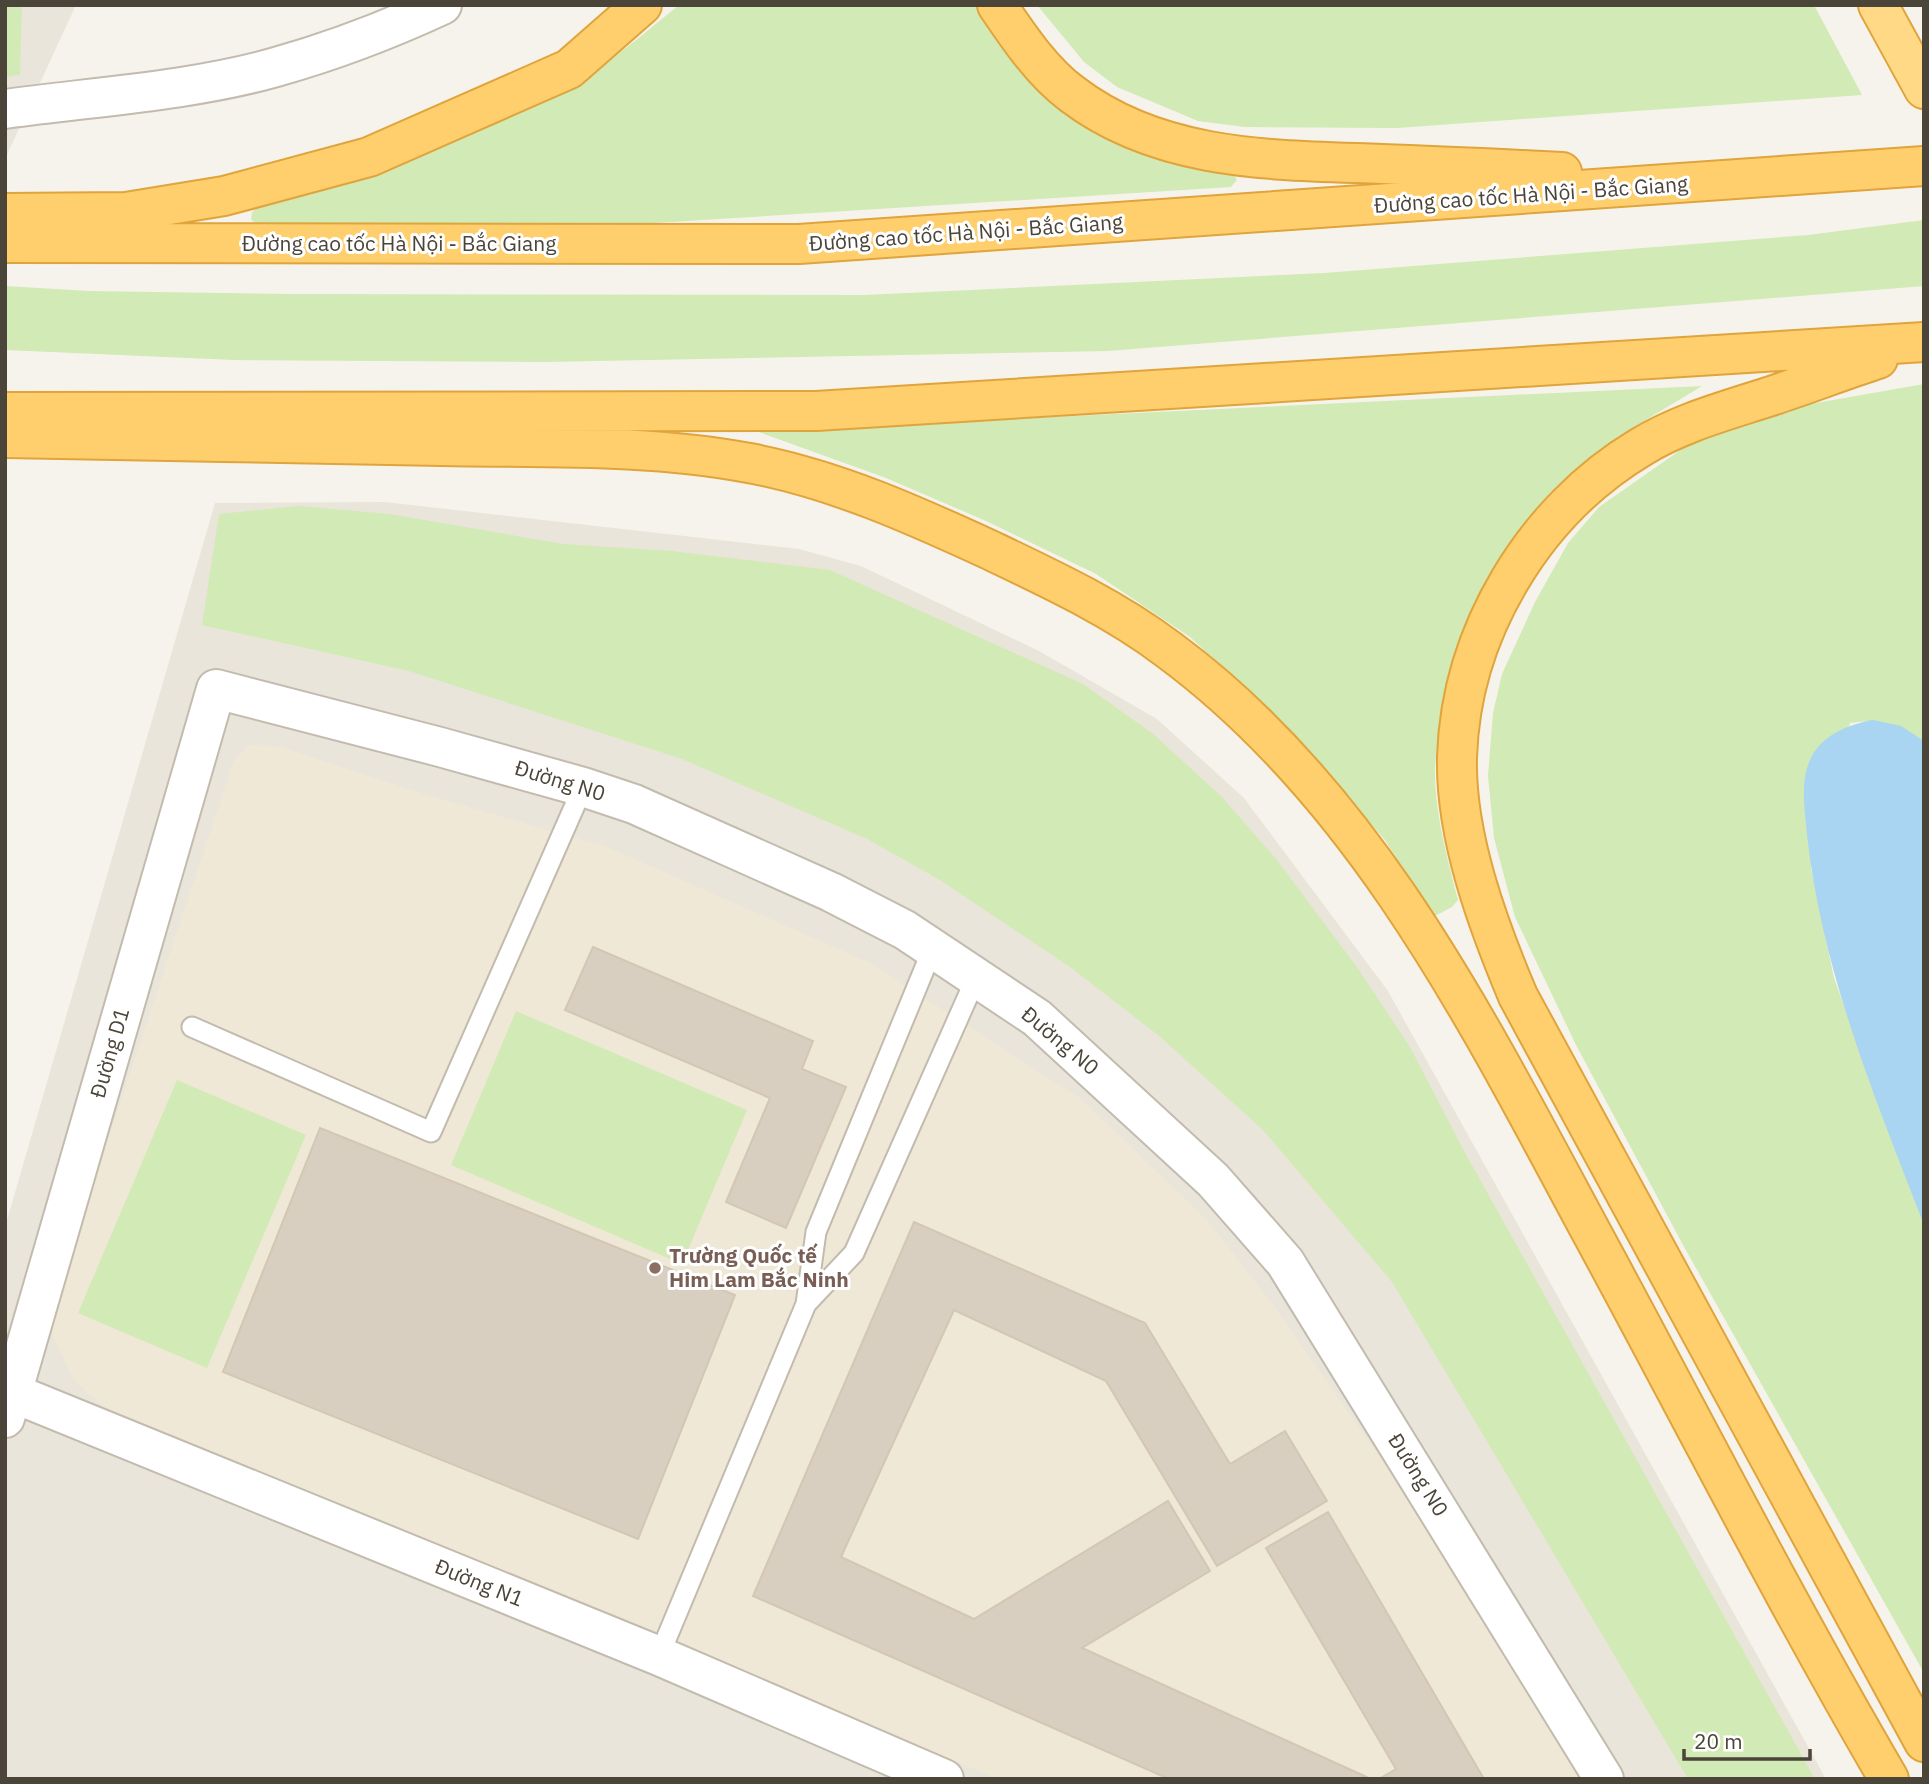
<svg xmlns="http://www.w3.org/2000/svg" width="1929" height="1784" font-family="'IBM Plex Sans',sans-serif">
<rect width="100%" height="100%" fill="#f6f3ec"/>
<path fill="#eae5da" d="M5,5H76L5,159Z
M385,502L799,549L861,566L1039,651L1157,719L1244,798L1388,991L1826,1779H5V1227L215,503Z"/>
<path fill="#efe8d6" d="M248,745L280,747L427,795L607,847L870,963L1081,1099L1206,1219L1268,1298L1427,1524L1582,1779H999L105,1408L74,1380L47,1324L234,760Z"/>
<path fill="#d2eab5" d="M5,5H22L20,75L5,77Z
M679,5H975L1008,48L1233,174L1237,180L1231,187L654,223L256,224L251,219L252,212L258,207C381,175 499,127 607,61C632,45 655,24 679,5Z
M1037,5H1814L1862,95L1397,128L1245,127L1198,121L1117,87L1084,62Z
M1924,220V286L1108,351L547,362L234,360L5,350V286L89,291L290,294L865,295L1324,273L1808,235Z
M1924,384V741C1899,725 1880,718 1850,723L1811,868L1834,978L1924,1225V1673L1683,1245L1576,1045L1515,917L1494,838L1488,776L1493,713L1502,674L1535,602L1568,543L1599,507L1702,435L1793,407Z
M1702,386C1654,415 1602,444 1562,484C1494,550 1454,632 1441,726C1439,742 1434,758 1435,774C1435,813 1448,862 1458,900L1452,907L1433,917L1385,840L1284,723L1190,637L1096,574L986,521L886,478L756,431Z
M298,506L390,514L563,544L671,551L830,570L1083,684L1152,733L1221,796L1277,860L1359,970L1410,1047L1464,1151L1815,1779H1688L1392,1282L1263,1130L1158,1035L1070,967L940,880L867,839L682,759L409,671L202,625L219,514Z
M516,1011L747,1110L682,1264L451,1165Z
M177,1080L306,1135L207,1368L78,1313Z"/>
<path fill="#a9d4f2" d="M1873,720L1901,726L1924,741V1225C1875,1098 1822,971 1807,835C1805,810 1799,780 1812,756C1824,734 1850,724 1873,720Z"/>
<path fill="#d8cfc1" stroke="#d3c7b4" stroke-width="2" d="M593,947L813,1041L802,1069L846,1087L786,1228L726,1202L770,1098L565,1010Z
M320,1128L735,1295L638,1539L223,1372Z
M914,1222L1145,1323L1230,1464L1285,1431L1327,1501L1217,1566L1106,1381L954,1310L841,1557L974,1619L1168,1501L1210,1571L1082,1648L1371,1779H1169L753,1596Z
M1328,1512L1484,1779H1379L1396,1769L1266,1548Z"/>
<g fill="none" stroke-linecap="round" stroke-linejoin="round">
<defs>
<path id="service" d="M192,1027L431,1132L583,787
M806,1304L854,1253L976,978
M659,1656L806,1304L816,1232L933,948"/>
<path id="minor" d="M5,109C92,97 192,91 276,67C333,51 388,30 442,5
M13,1393L659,1656L944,1779
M5,1418L216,689L440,747L583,787L634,804L831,892L905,930L1037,1018L1213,1180L1285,1262L1604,1779"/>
<path id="trunk" d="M1878,5L1924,89"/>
<path id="motorway" d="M997,5C1018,36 1042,72 1072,94C1161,162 1275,160 1382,164C1442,166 1502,169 1562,172
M5,213L126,212L224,196L369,157L569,69L642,5
M5,243L799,244L1924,166
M1878,359C1841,371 1805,385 1768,397C1725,411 1680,423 1641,447C1534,511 1461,632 1457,757C1455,836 1488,925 1518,996L1924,1742
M5,412L816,411L1924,342
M5,438C151,441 296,443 442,446C544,448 648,444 749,463C834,479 912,514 990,550C1051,579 1115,609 1169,650C1364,794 1476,1018 1588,1226C1688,1410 1783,1598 1889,1779"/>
</defs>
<use href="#service" stroke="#c2bbae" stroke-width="23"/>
<use href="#minor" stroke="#c2bbae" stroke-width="42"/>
<use href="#trunk" stroke="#e0a43c" stroke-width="42"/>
<use href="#motorway" stroke="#e0a43c" stroke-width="42"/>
<use href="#service" stroke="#fff" stroke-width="19"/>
<use href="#minor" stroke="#fff" stroke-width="38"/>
<use href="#trunk" stroke="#ffd985" stroke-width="38"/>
<use href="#motorway" stroke="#ffcf6e" stroke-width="38"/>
</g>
<circle fill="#8d6e63" stroke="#fff" stroke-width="2.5" cx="655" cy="1268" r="7"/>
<g text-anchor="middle" stroke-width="6" stroke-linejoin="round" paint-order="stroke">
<g font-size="21" fill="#4b4439" stroke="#fff">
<text transform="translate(1531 195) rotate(-4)" y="7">Đường cao tốc Hà Nội - Bắc Giang</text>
<text transform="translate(966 233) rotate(-4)" y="7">Đường cao tốc Hà Nội - Bắc Giang</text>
<text x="399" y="251">Đường cao tốc Hà Nội - Bắc Giang</text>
<text transform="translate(560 781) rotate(17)" y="7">Đường N0</text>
<text transform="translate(1060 1041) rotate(40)" y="7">Đường N0</text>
<text transform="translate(110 1053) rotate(-74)" y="7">Đường D1</text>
<text transform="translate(1418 1475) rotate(58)" y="7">Đường N0</text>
<text transform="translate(479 1583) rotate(22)" y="7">Đường N1</text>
</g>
<g font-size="21" font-weight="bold" fill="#785e54" stroke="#fff" text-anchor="start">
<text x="669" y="1263">Trường Quốc tế<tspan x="669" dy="24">Him Lam Bắc Ninh</tspan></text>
</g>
</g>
<rect width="1929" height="1784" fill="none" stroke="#4b4439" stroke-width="14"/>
<path d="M1684 1749v10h126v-10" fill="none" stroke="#4b4439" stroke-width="3.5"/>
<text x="1694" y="1749" font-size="21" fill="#4b4439" stroke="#ffffff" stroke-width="5" paint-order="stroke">20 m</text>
</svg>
